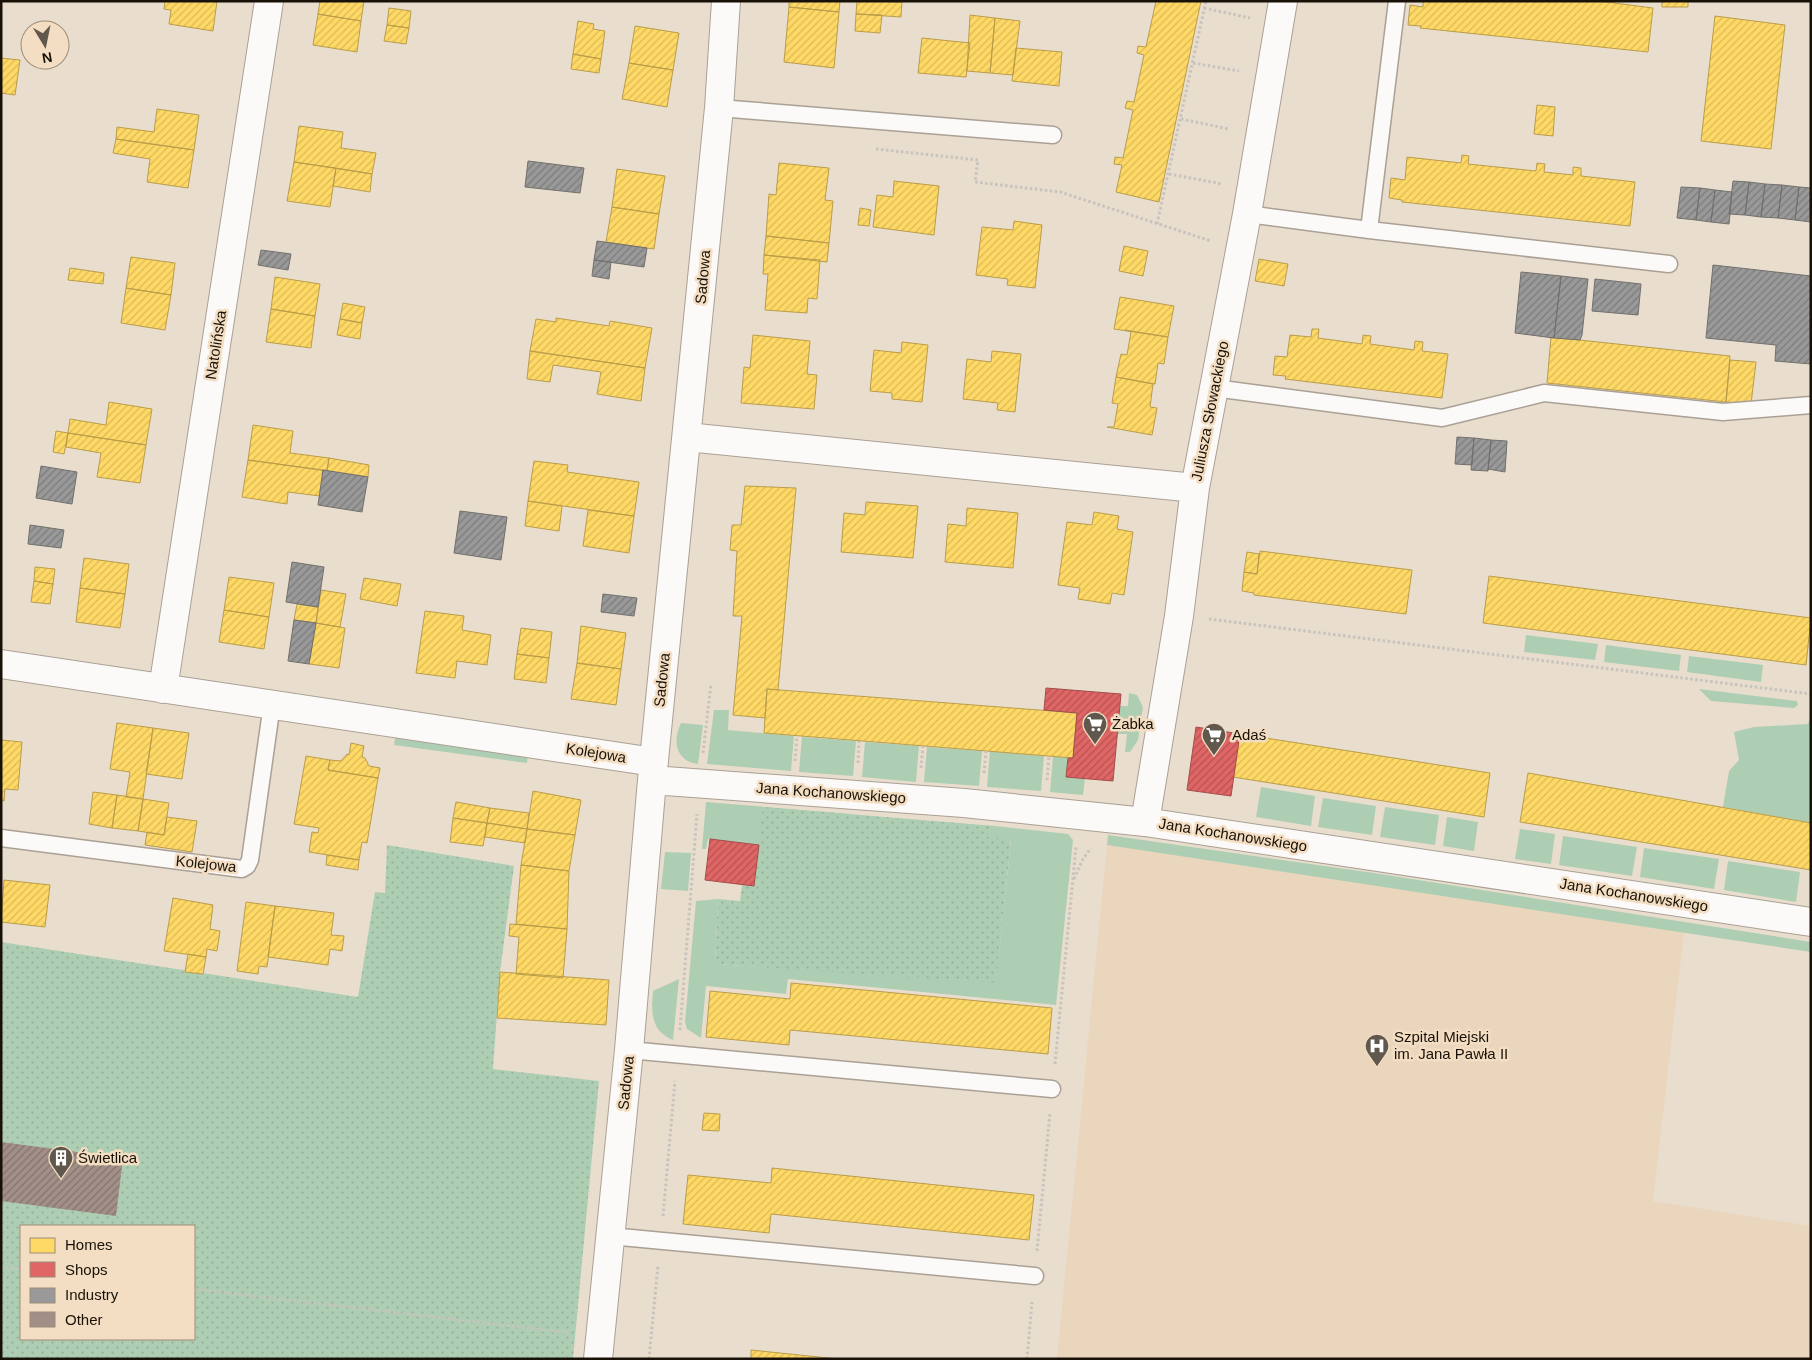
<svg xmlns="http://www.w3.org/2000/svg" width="1812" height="1360" font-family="Helvetica,sans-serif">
<defs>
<pattern id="garden-dots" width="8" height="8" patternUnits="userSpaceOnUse" patternTransform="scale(1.25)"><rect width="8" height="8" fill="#aeceb3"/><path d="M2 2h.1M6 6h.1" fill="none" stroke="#95b098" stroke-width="1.8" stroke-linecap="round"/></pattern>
<pattern id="homes-hatch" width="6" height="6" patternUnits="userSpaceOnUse" patternTransform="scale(1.25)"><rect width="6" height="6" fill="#ffd966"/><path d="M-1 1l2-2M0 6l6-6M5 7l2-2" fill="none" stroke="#dab957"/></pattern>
<pattern id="shops-hatch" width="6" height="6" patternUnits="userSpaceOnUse" patternTransform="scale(1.25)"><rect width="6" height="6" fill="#e06666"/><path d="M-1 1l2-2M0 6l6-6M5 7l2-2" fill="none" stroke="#b55352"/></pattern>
<pattern id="industry-hatch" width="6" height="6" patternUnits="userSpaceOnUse" patternTransform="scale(1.25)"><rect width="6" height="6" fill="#999"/><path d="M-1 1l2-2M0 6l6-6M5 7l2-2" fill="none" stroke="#7c7b7b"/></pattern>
<pattern id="building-hatch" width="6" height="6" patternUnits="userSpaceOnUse" patternTransform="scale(1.25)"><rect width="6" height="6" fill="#a28f88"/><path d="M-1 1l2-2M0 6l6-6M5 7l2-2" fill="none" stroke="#83736d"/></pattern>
</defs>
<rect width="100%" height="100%" fill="#e9ddce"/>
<path fill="#ead6bd" d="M1107,845L1684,932L1653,1201L1811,1226V1359H1057Z"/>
<path fill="#aeceb3" d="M1526,635L1598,644L1595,660L1524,652Z
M1606,645L1681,655L1679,671L1604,662Z
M1689,656L1763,665L1761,682L1687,672Z
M1699,689L1797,701L1798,705L1794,708L1711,701Z
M1129,693L1137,695L1143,707L1138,740L1130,752H1125L1127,734H1117L1120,706H1128Z
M714,710H729L728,730L794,736L791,771L707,764Z
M1811,714V823L1723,807L1729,771L1739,760L1734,732L1754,727L1808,724Z
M681,723L703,725L698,764C676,761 672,742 681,723Z
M396,733L528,753L527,763L394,745Z
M802,737L856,741L853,776L799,772Z
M865,742L919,746L916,782L862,777Z
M927,747L982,751L979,786L924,782Z
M990,751L1044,756L1041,791L987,787Z
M1053,756L1068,758L1066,777L1085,779L1083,795L1050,792Z
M1261,787L1315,796L1311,826L1256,817Z
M1323,798L1376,806L1372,835L1318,827Z
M706,802L851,814L767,846L708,839L706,849H702Z
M1385,807L1439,815L1435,845L1380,837Z
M1447,817L1478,822L1474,851L1443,846Z
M995,826L1068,834L1073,840L1056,1005L788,979L786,994L706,986L701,1038L687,1029L685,1022L696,901L718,899L715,964L996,981L1011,840L980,836Z
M1520,829L1555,834L1551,864L1515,859Z
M1108,835L1374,873L1811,942V952L1107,845Z
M1563,836L1637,847L1632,876L1559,865Z
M1644,848L1719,859L1714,889L1640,877Z
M665,852L691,853L688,891L661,889Z
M1728,861L1800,872L1796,902L1724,890Z
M679,979L673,1040C651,1031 651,1013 653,991Z"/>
<path fill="url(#garden-dots)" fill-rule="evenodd" d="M763,807L995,826L981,836L1011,839L996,983L715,964L718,899L740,901L742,885L754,886Z
M387,845L514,866L500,972L493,1069L599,1081L573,1359H1V942L358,997L375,892L385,893ZM21,1226H194V1339H21Z"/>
<path fill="url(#homes-hatch)" stroke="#ba9d4a" d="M165,1H217L213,31L169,24L171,10L164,9Z
M320,1H364L361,21L318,14Z
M789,1H840L839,12L789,7Z
M857,1L902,2L901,17L856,14Z
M1156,1H1201L1159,202L1116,192L1122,165L1114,164L1115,157L1123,158L1133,110L1125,108L1127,101L1134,102L1144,55L1137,53L1138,46L1146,47Z
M1423,1H1599L1653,8L1648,52L1420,28L1421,26L1408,25L1410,5L1423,7Z
M1662,1H1688V7H1662Z
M789,7L839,12L834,68L784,62Z
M389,8L411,11L409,28L387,25Z
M318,14L361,21L357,52L313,45Z
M856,14L882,15L880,33L855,31Z
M970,15L995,18L990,73L967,71Z
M1715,16L1785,25L1771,149L1701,141Z
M995,18L1020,21L1013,75L990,73Z
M578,21L594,24L593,29L605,31L601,59L573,54Z
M387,25L409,28L406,44L384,41Z
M635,26L679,33L673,70L629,63Z
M922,38L970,43L966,77L918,73Z
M1016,48L1062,52L1059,86L1012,81Z
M573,54L601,59L599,73L571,69Z
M1,58L20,60L15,95L1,93Z
M629,63L673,70L667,107L622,99Z
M1537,105L1555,107L1553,136L1534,134Z
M157,109L199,115L194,150L116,139L117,127L154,132Z
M299,126L343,132L341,148L376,153L372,174L294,162Z
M116,139L194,150L188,188L147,182L150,159L113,153Z
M1462,155L1469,156L1468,164L1536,171L1537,163L1545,164L1544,172L1573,175V167L1581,168V176L1635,182L1630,226L1402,202V200L1389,198L1391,178L1405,180L1407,157L1461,163Z
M294,162L336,168L330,207L287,201Z
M779,163L829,168L825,200L833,201L829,243L766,236L769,194L776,195Z
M336,168L372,174L370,192L333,186Z
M617,169L665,176L659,214L612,207Z
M894,181L939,186L934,235L873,227L877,195L893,197Z
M612,207L659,214L654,249L606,242Z
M860,208L871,210L869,226L858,225Z
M1014,221L1042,225L1035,288L1007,285L1008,279L976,275L982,227L1013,230Z
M766,236L829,243L827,262L764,255Z
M1124,246L1148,251L1143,276L1119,271Z
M764,255L820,260L817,299L808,298L807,313L765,310L768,274H763Z
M131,257L175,263L171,295L126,288Z
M1259,259L1288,264L1284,286L1255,281Z
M70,268L104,273L103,284L68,280Z
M275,277L320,284L315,316L271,309Z
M126,288L171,295L165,330L121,323Z
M1120,297L1174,306L1168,337L1114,329Z
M343,303L365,307L362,323L340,319Z
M271,309L315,316L311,348L266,342Z
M556,318L609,326L610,321L652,328L645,368L530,351L536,319L556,322Z
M340,319L362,323L360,339L337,335Z
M1312,329H1319L1318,338L1362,344L1363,335L1371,336L1370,344L1414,350L1415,341L1423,342L1422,351L1448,354L1442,398L1285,379L1286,376L1273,375L1275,356L1287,357L1290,335L1311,337Z
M1125,330L1168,337L1164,364L1158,363L1155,384L1116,377L1121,354L1127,355L1131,332Z
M753,335L810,341L807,374L817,375L814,409L741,403L744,367L750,368Z
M1551,337L1730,356L1726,402L1547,383Z
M902,342L928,345L922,402L892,399V393L870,391L874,350L901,353Z
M530,351L645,368L641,401L597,394L601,372L553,365L550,382L527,379Z
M992,351L1021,354L1015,412L997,410L998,403L963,399L967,359L991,362Z
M1730,360L1756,362L1751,404L1726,402Z
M1116,377L1153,384L1150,407L1157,408L1152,435L1107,427H1114L1118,404L1112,403Z
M109,402L152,409L146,445L68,433L70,419L106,425Z
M253,425L293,431L290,453L329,458L327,471L248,460Z
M56,431L68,433L64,454L53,452Z
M68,433L146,445L140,483L97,477L101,453L66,447Z
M329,458L369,465L368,477L327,471Z
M248,460L323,470L320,496L288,492L287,504L242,497Z
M534,461L568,465L567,472L639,482L634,516L528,501Z
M745,486L796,488L778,690L767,689L765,718L733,715L742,616H733L737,551L730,550L732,525H741Z
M528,501L562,506L559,531L525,526Z
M866,502L918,506L913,558L841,552L844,513L865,515Z
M967,508L1018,513L1013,568L945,562L948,524L966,526Z
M588,510L634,516L629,553L583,546Z
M1094,512L1119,516L1117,529L1133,532L1124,595L1112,593L1110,604L1078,599L1080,588L1058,585L1067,522L1092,525Z
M1260,551L1412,570L1406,614L1254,595V593L1242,591L1244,572L1257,574Z
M1247,552L1259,554L1257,574L1244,572Z
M84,558L129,564L125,594L80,588Z
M35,567L55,569L53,584L34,581Z
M1489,576L1811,618L1806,665L1483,623Z
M229,577L274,583L269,617L224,610Z
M364,578L401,584L397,606L360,599Z
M34,581L53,584L50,604L31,602Z
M80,588L125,594L120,628L76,622Z
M321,590L346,594L340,627L316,623Z
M297,604L318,607L316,623L294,620Z
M224,610L269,617L264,649L219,642Z
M425,611L464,616L462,630L491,635L487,665L457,661L455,678L416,673Z
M316,623L345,628L339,668L309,664Z
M581,626L626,633L621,669L577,663Z
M521,628L552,632L549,658L517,654Z
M517,654L549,658L546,683L514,679Z
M577,663L621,669L616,705L571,699Z
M767,689L1077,713L1073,758L764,733Z
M117,723L153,728L143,799L126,797L130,772L110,769Z
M153,728L189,733L182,779L146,774Z
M1240,734L1490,773L1484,817L1233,777Z
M1,740L22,742L18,790L5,789L4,801L1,800Z
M351,743L364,746L362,757L365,758L369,766L380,768L378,778L328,770L330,760L341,761L347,754L349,755Z
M306,756L330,760L328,770L378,778L367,843L362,842L359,860L309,852L312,832L318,833L319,828L294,824Z
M1528,773L1811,823V870L1520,822Z
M533,791L581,800L575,835L527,829Z
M93,792L117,795L112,828L89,824Z
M117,795L143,799L138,831L112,828Z
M143,799L169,803L164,835L138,831Z
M456,802L490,808L487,823L453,818Z
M490,808L529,813L527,829L487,823Z
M167,817L197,821L192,852L145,845L147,832L164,835Z
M453,818L487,823L483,846L450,842Z
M487,823L527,829L525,843L485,837Z
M527,829L575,835L569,871L521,865Z
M327,855L359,860L358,870L326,865Z
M521,865L569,871L567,929L516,924Z
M4,880L50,885L45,927L1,922Z
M173,898L213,905L210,929L220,931L217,951L207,949L206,957L164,951Z
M246,902L275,906L267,967L259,966L258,974L237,971Z
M275,906L334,913L331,935L344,936L342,951L330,949L328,965L268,957Z
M510,924L567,929L563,978L516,974L519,937L509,936Z
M188,954L206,957L203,974L185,972Z
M500,972L609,980L606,1025L497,1018Z
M791,983L1052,1008L1048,1054L790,1030L789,1045L706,1037L710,991L790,999Z
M704,1113L720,1114L719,1131L702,1130Z
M772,1168L1034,1195L1029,1240L771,1214L769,1233L683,1224L688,1175L771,1183Z
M751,1350L838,1359H751Z"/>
<path fill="url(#shops-hatch)" stroke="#a44c4a" d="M1046,688L1121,694L1113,781L1066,777L1068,758H1073L1077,713L1044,710Z
M1196,727L1240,734L1231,796L1187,790Z
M710,839L759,845L754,886L705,880Z"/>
<path fill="url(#industry-hatch)" stroke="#72706d" d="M528,161L584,168L580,193L525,187Z
M1733,181L1749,182L1745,215L1729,214Z
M1749,182L1765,184L1761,217L1745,215Z
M1765,184L1782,185L1778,218L1761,217Z
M1782,185L1799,187L1795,220L1778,218Z
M1681,187L1700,188L1696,220L1677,218Z
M1799,187L1811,188V222L1795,220Z
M1700,188L1715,190L1711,222L1696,220Z
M1715,190L1732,192L1729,224L1711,222Z
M597,241L647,248L644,267L594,260Z
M261,250L291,254L288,270L258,265Z
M594,260L611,262L609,279L592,276Z
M1713,265L1811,276V364L1775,361L1776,345L1706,338Z
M1521,272L1561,276L1554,338L1515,333Z
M1561,276L1588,279L1582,335L1580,340L1554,338Z
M1595,279L1641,284L1638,315L1592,311Z
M1457,437L1474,438L1472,465L1455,464Z
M1474,438L1491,440L1488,471L1471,470Z
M1491,440L1507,441L1505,472L1488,469Z
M41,466L77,472L72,504L36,498Z
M323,470L368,477L362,512L318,505Z
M460,511L507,517L501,560L454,553Z
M30,525L64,530L61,548L28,544Z
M292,562L324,567L318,607L286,602Z
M603,594L637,598L634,616L601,612Z
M294,620L316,623L309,664L288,661Z"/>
<path fill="url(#building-hatch)" d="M1,1142L123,1158L116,1216L1,1201Z"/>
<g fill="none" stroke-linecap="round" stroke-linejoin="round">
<defs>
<path id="lane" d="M719,108L1053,135
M1247,214L1369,230L1669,264
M1369,230L1397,1
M1214,388L1442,418L1544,393L1723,412L1811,405
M1,838L242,869L247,866L250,860L272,704
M629,1050L1052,1089
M610,1236L1035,1276"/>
<path id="street" d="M687,437L1195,488
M1,664L654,762
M163,689L269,1
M652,780L964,803L1145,822L1811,922
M1145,822L1179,616L1195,488L1247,214L1283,1
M598,1359L629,1050L652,780L719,108L726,1"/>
</defs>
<use href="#lane" stroke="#aaa095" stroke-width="19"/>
<use href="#street" stroke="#aaa095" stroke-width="30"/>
<path stroke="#c7c3bd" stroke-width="3" stroke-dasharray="2.5 2.5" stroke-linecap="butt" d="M1204,8L1250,18
M1193,63L1239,71
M1181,119L1229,129
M876,149L978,160L975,182L1060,192L1211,241
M1169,174L1222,184
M1157,224L1206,1
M1209,619L1811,694
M703,753L711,684
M795,761L797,736
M858,763L859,741
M921,768L923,746
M984,773L986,751
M1047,780L1049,756
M1074,879L1083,859L1091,848
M680,1030L697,814
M1055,1064L1076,847
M663,1216L675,1081
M1037,1251L1050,1113
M1,1267L21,1269
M194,1289L571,1333
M649,1359L658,1265
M1027,1359L1032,1302"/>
<use href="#lane" stroke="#fcfaf8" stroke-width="16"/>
<use href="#street" stroke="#fcfaf8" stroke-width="28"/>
</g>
<defs>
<symbol id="supermarket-pin" viewBox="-11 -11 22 30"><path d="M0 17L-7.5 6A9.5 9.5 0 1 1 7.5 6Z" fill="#61584d" stroke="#f4dec3"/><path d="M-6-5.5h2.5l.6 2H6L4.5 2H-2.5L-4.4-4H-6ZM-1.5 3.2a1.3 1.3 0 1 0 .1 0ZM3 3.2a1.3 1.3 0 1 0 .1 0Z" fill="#fff"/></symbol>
<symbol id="hospital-pin" viewBox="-11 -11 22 30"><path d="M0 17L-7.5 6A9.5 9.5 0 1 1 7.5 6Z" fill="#61584d" stroke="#f4dec3"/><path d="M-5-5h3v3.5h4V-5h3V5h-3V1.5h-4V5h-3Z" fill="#fff"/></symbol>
<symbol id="building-pin" viewBox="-11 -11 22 30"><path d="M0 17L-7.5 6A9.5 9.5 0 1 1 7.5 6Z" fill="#61584d" stroke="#f4dec3"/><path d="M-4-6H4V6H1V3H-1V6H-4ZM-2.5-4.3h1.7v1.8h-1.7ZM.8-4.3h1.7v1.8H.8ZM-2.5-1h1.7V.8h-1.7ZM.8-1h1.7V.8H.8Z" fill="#fff"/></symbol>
</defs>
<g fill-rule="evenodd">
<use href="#supermarket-pin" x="1081" y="710" width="28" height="38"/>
<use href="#supermarket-pin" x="1200" y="721" width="28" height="38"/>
<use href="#hospital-pin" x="1363" y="1032" width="28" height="38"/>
<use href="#building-pin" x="47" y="1144" width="28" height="38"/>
</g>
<g text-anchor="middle" stroke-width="5" stroke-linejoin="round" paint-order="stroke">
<g font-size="15" fill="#181107" stroke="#f4dec3">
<text transform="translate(703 277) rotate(-85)" y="5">Sadowa</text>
<text transform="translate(216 345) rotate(-81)" y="5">Natolińska</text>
<text transform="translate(1210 411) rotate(-79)" y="5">Juliusza Słowackiego</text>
<text transform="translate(662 680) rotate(-84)" y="5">Sadowa</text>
<text transform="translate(596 753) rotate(9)" y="5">Kolejowa</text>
<text transform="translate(831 793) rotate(4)" y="5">Jana Kochanowskiego</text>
<text transform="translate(1233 835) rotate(9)" y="5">Jana Kochanowskiego</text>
<text transform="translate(206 864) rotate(6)" y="5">Kolejowa</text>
<text transform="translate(1634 895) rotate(9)" y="5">Jana Kochanowskiego</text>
<text transform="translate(626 1083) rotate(-84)" y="5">Sadowa</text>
</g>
<g font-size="15" fill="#181107" stroke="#f4dec3" text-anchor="start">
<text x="1112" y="729">Żabka</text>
<text x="1232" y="740">Adaś</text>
<text x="1394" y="1042">Szpital Miejski<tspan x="1394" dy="17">im. Jana Pawła II</tspan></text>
<text x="78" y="1163">Świetlica</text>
</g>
</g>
<rect width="1812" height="1360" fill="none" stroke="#181107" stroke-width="5"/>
<rect x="20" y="1225" width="175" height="115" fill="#f4dec3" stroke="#9c8c78"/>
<rect x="30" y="1238" width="25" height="15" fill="#ffd966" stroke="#9c8c78"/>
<text x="65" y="1250" font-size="15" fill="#181107">Homes</text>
<rect x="30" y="1262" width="25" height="15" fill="#e06666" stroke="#9c8c78"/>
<text x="65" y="1275" font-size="15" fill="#181107">Shops</text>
<rect x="30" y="1288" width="25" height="15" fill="#999999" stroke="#9c8c78"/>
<text x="65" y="1300" font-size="15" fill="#181107">Industry</text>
<rect x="30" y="1312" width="25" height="15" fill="#a28f88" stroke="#9c8c78"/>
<text x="65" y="1325" font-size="15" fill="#181107">Other</text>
<g transform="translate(45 45) rotate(170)"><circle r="24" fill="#f4dec3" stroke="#9c8c78"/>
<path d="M0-4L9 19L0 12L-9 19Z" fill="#61584d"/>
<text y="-8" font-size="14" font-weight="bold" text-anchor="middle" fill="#181107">N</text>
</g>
</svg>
